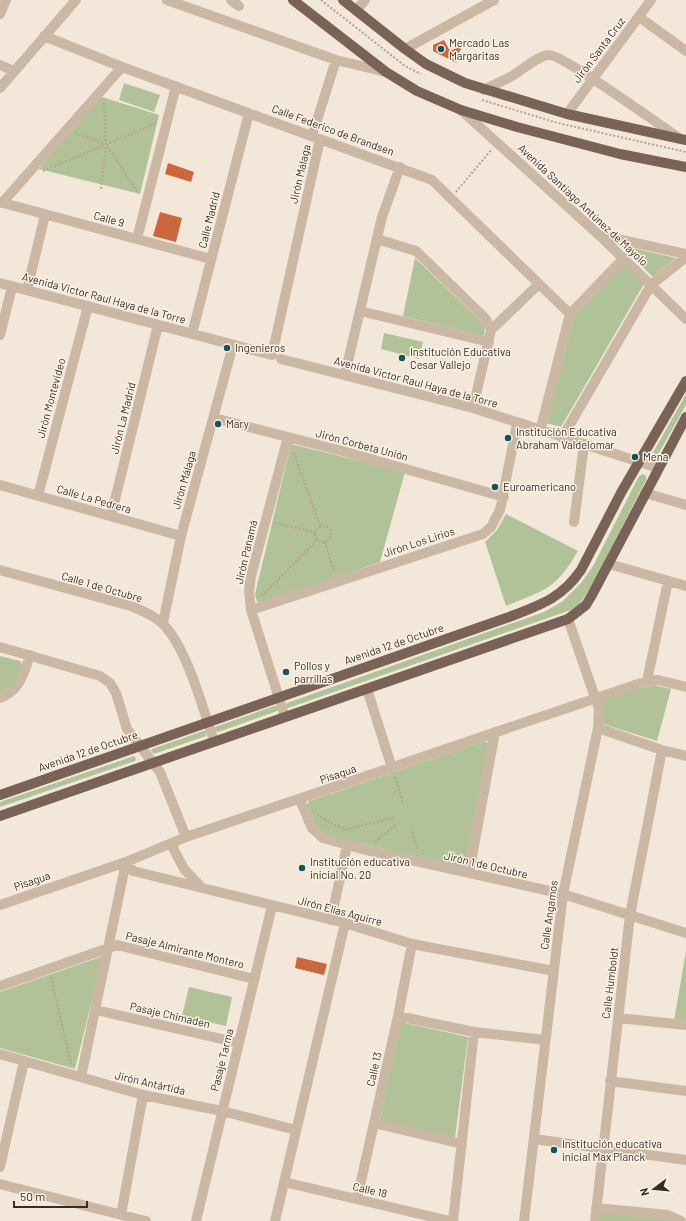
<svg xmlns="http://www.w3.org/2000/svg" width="686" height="1221" font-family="Barlow,sans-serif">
<rect width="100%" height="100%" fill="#f2e7d9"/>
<path fill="#b2c298" d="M124,83L160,95L154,112L119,100Z
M99,96L159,115L140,194L39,169Z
M620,245L676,258L653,277Z
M415,258L485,325L484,336L403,316Z
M623,263L645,282L561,427L546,423L575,314Z
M384,333L423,342L419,359L381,349Z
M686,394V405L655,460L650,458Z
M291,444L405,472L380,562L262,603L257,602L255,594Z
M643,474L646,476V480L590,589L579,604L571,610L288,708L286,707L287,703L544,612L563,601L581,583L593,566L639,476Z
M506,514L578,551C556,589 545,590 506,606L485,542L497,530Z
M0,656L20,661L23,666L18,681L0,694Z
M654,685L671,689L657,741L603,724L600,698Z
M274,706L279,707L277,711L218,732L215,731V727Z
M203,731H206V736L154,754L151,751L152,749Z
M485,741L490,744L465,868L325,835L315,827L306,808L309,801Z
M134,756L136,759L135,761L0,807V802Z
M686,951V1022L674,1021Z
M103,956L75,1069L0,1048V992Z
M189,987L232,997L226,1026L182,1016Z
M400,1022L468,1037L455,1138L380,1120Z
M599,1213L666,1219L672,1221H598Z"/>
<path fill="#cc663d" d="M444,40L450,51L463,45L455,60L457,63L433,51V45Z
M168,163L194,172L191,182L165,174Z
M160,212L182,218L176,242L153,236Z
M297,957L327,964L324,975L295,968Z"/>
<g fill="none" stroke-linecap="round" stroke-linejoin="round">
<path stroke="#b7a28e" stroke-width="2" stroke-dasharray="2 2" stroke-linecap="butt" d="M321,0L405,66L421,74
M482,100L558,123L686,152
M104,103L106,144L138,193
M75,133L106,144L101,190
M43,171L157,123
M456,192L492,149
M294,453L320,526
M275,523L315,532
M315 534a8 8 0 1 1 16 0a8 8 0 1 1-16 0Z
M325,542L334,572
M262,596L317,540
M395,777L403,803
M317,815L334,825L347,829L394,818
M411,828L418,851
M375,842L397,824
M51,977L71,1064"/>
<path stroke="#cbb8a4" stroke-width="10" d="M167,0L336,60L386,72
M231,0L239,6
M356,11L365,0
M0,14L6,0
M639,17L686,51
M44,36L122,67L432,180L570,314
M405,49L494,0
M0,65L14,71
M0,88L76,0
M484,90C493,85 503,81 512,76C521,71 539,55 549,55C562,54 661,126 679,138
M461,110L599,235L686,319
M567,114L651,0
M312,136L336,60
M0,202L211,259
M2,203L122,67
M599,235L686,254
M137,239L176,86
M377,239L416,251L486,319L491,330L473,408
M0,283L272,355L320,139
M27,290L45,215
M360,311L489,342
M491,330L539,284
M192,334L249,113
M0,335L12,287
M281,359L473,408L658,468
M345,374L382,217L400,167
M214,418L346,452L504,497
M540,431L570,314L624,258
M562,438L651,285L686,257
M0,485L181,536
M645,493L686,505
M38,496L88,306
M111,516L158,325
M574,522L584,445
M609,564L686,586
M0,570L131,606C142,611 154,615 163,624C187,648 203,709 214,741
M251,610L483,534L491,527L500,510L517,424
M163,623L181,536L233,345
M0,647L100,676L110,683L116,693L127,729L160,772L186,837
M647,681L668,581
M367,689L392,768
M0,698C20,691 24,673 30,655
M285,717L251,610L249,591L251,576L288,437
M598,728L662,750L686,756
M300,800L312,828L323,838L366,850L563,894L686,933
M171,844L184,869L202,888
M126,862L133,871L345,923L412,944L554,971
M469,873L495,732
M0,905L126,862L186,837L647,681L658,680L686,687
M331,920L347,845
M0,986L117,945L254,979
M96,1010L239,1043
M398,1016L474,1032L545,1040
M618,1018L686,1025
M0,1054L143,1095L222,1111L296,1130
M81,1077L126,862
M610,1081L686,1091
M374,1123L462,1144
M534,1139L686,1160
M0,1167L24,1061
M284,1182L450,1221
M0,1184L146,1221
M357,1199L398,1016L412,944
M596,1208L668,1215L681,1221
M121,1215L143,1095
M196,1221L272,906
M275,1221L345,923
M453,1221L474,1032
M524,1221L563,894L598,728L599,709L568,619
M595,1221L630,915L662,750"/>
<path stroke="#796356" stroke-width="10" d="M293,0L386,72L417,91L461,110L517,127L620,154L686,167
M343,0L405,49L426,64L465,83L567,114L686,140
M0,795L509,617C540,605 562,598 581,570L622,491L686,381
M0,816L568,619L586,605L592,595L686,417"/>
</g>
<g fill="#1a5259" stroke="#faf1e5" stroke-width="1.5">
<circle cx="441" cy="49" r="4"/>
<circle cx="227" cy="348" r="4"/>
<circle cx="402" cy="358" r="4"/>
<circle cx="218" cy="424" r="4"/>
<circle cx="508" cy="438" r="4"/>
<circle cx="635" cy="457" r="4"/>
<circle cx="495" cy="487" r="4"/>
<circle cx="286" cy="672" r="4"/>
<circle cx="302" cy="868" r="4"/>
<circle cx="554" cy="1150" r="4"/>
</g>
<g text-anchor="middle" stroke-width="3" stroke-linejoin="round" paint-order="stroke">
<g font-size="11" fill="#362c26" stroke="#faf1e5" text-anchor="start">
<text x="449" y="47">Mercado Las<tspan x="449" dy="13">Margaritas</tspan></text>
<text x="235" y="352">Ingenieros</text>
<text x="410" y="356">Institución Educativa<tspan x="410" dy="13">Cesar Vallejo</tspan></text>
<text x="226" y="428">Mary</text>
<text x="516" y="436">Institución Educativa<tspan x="516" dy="13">Abraham Valdelomar</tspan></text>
<text x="643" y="461">Mena</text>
<text x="503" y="491">Euroamericano</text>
<text x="294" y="670">Pollos y<tspan x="294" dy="13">parrillas</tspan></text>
<text x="310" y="866">Institución educativa<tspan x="310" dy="13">inicial No. 20</tspan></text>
<text x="562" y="1148">Institución educativa<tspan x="562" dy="13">inicial Max Planck</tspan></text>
</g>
<g font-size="11" fill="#362c26" stroke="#faf1e5">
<text transform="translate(599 50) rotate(-53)" y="4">Jirón Santa Cruz</text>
<text transform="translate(333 130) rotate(20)" y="4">Calle Federico de Brandsen</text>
<text transform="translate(300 174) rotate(-77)" y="4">Jirón Málaga</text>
<text transform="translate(583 205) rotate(43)" y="4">Avenida Santiago Antúnez de Mayolo</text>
<text transform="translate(109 219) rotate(15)" y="4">Calle 9</text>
<text transform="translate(209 220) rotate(-76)" y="4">Calle Madrid</text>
<text transform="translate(104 298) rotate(15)" y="4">Avenida Victor Raul Haya de la Torre</text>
<text transform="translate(416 382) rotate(15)" y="4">Avenida Victor Raul Haya de la Torre</text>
<text transform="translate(51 398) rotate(-75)" y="4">Jirón Montevideo</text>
<text transform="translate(123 418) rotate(-76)" y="4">Jirón La Madrid</text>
<text transform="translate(362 445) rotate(15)" y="4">Jirón Corbeta Unión</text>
<text transform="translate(184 480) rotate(-74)" y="4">Jirón Málaga</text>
<text transform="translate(94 499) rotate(16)" y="4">Calle La Pedrera</text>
<text transform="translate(419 542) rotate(-18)" y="4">Jirón Los Lirios</text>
<text transform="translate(246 552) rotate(-77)" y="4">Jirón Panamá</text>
<text transform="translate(102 587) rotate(16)" y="4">Calle 1 de Octubre</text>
<text transform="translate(394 644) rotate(-19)" y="4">Avenida 12 de Octubre</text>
<text transform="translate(88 751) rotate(-19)" y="4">Avenida 12 de Octubre</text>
<text transform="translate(338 774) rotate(-19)" y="4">Pisagua</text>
<text transform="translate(486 865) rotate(13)" y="4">Jirón 1 de Octubre</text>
<text transform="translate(32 881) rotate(-19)" y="4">Pisagua</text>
<text transform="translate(340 911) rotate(15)" y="4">Jirón Elías Aguirre</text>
<text transform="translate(549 915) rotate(-82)" y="4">Calle Angamos</text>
<text transform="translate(185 950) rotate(14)" y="4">Pasaje Almirante Montero</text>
<text transform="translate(610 983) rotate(-83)" y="4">Calle Humboldt</text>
<text transform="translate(170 1015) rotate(13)" y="4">Pasaje Chimaden</text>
<text transform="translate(222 1060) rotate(-76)" y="4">Pasaje Tarma</text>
<text transform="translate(374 1069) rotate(-77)" y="4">Calle 13</text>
<text transform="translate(150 1083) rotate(13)" y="4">Jirón Antártida</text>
<text transform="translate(370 1190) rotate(13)" y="4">Calle 18</text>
</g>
</g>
<g transform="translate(654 1189) rotate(254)" stroke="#faf1e5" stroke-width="3" paint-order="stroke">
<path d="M0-3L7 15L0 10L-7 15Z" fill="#362c26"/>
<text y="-6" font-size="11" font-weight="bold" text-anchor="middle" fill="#362c26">N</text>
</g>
<path d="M14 1201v6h73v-6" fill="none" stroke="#362c26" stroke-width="2"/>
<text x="20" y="1201" font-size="12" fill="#362c26" stroke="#faf1e5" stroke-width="3" paint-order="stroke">50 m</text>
</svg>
